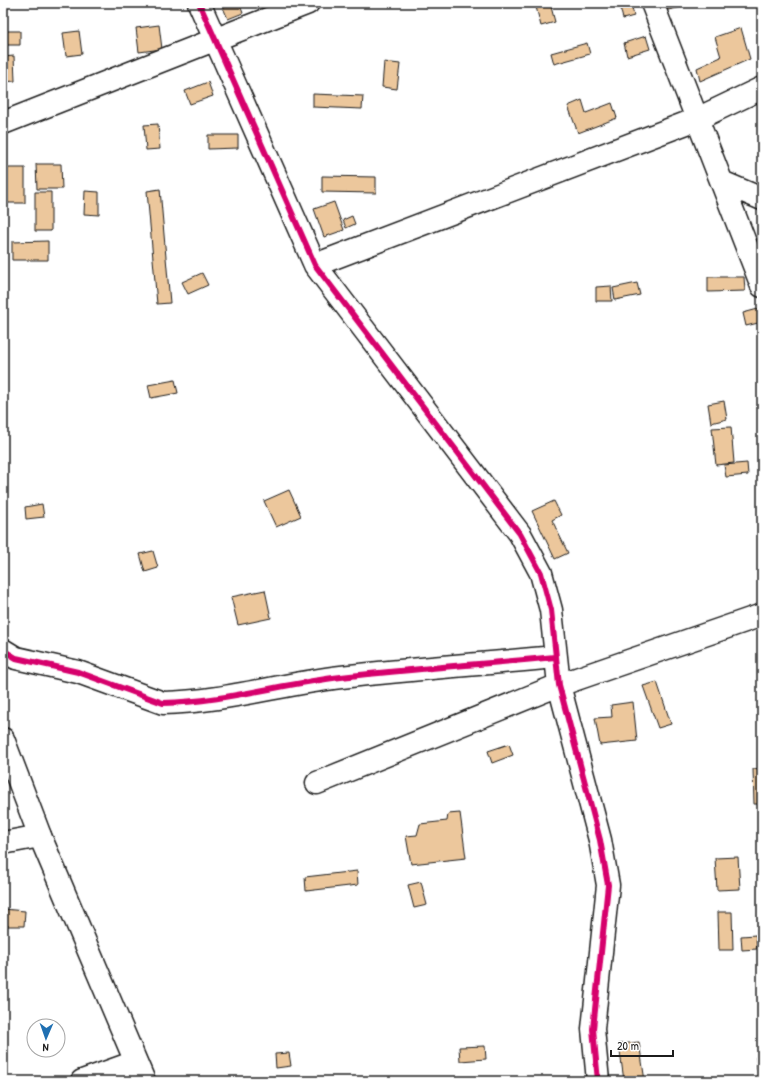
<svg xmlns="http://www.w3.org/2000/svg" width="765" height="1084" font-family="'Patrick Hand',sans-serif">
<rect width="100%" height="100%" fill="#fff"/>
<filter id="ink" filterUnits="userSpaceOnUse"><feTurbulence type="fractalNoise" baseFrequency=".025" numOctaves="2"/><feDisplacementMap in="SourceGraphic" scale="8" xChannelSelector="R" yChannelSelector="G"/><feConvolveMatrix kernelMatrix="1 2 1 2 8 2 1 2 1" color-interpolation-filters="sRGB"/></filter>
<g filter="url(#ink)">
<path fill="#ecc79c" stroke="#1c1c1c" d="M221,3H239L243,13L228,19Z
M535,3H550L555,22L541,26Z
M619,3H631L634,16L623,19Z
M666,3H687V6L668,10Z
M689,3H708L690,6Z
M159,25L162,49L139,52L136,28Z
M741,28L750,59L700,81L697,68L721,57L715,37Z
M3,31H20V45H3Z
M79,31L82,54L66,56L63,33Z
M646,36L650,49L627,56L624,43Z
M587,43L590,54L554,64L551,53Z
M14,56L15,81L3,82V57Z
M384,62L400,64L397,89L382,87Z
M208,82L213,96L190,104L185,91Z
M313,94L363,96L362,109L313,107Z
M582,100L586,113L612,103L617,118L578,133L568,106Z
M158,124L160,149L146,150L144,125Z
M208,135H238V148L208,149Z
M36,164H61L62,189H37Z
M7,168H25V203H6Z
M322,176L376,177V193L322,192Z
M160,189L170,303L157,304L147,191Z
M85,191L99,192V215L84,214Z
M35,192H51V231H35Z
M334,202L344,230L324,237L314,209Z
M352,216L355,224L346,228L343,220Z
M48,241V260H12V242Z
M202,273L208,285L188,294L182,282Z
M708,277H744L745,291L708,292Z
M637,283L640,295L615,300L613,288Z
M611,286L612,301H596V287Z
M758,309L762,322L746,326L743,313Z
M175,380L178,393L151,398L148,385Z
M724,401L727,419L711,423L708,404Z
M731,427L734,463L716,465L712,428Z
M747,463L748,475L726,477L724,465Z
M289,490L301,516L276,527L264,501Z
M554,501L561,515L552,520L568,553L555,559L532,511Z
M42,504L44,517L26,519L25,507Z
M153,551L158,568L145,572L140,554Z
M265,590L271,618L238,625L231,597Z
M657,682L671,724L658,728L643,686Z
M633,702L637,741L600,745L595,718L612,717L611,705Z
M509,744L513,755L492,763L488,751Z
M762,768V804H754L753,769Z
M460,813L466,858L411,864L406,836L417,835L420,824L447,821L448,814Z
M738,857L740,889L717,890L715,858Z
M357,871L358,885L306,891L305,877Z
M421,882L427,905L414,908L408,885Z
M3,909L25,911L24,926H3Z
M718,912H732L733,950H719Z
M756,935L757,949L742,950L741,936Z
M639,1042L645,1081H624L619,1044Z
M485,1046L486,1059L460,1061L459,1047Z
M289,1053L291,1066L276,1068L275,1054Z
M762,1056V1070H757L756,1057Z"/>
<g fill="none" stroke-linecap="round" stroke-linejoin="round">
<defs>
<path id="street" d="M199,3L315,265L520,534L541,573L551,610L559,685L600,840L608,885L593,1029L598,1081
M652,3L762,286
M3,123L308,3
M722,182L762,199
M315,265L697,119L762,88
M3,650L16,658L78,672L163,703C223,702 281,684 341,677C412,669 484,664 555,657
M317,783L559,685L762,615
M3,843L40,836
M82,1081L135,1062"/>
<path id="secondary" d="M3,739L40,836L144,1081"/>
</defs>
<use href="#street" stroke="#1c1c1c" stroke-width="25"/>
<use href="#secondary" stroke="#1c1c1c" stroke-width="25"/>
<use href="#street" stroke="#fff" stroke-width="22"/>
<use href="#secondary" stroke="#fff" stroke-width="22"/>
<defs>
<path id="cycleway" d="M199,3L315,265L520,534L541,573L551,610L559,685L600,840L608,885L593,1029L598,1081
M3,650L16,658L78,672L163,703C223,702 281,684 341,677C412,669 484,664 555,657"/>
</defs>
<use href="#cycleway" stroke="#fff" stroke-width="8"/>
<use href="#cycleway" stroke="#d6006c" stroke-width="6"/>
</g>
</g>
<rect width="765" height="1084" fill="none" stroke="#fff" stroke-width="16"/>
<rect x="8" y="8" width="749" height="1068" fill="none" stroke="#1c1c1c" stroke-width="1.5" filter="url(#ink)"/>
<g transform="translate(46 1038) rotate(182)"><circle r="19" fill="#ffffff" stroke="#a4a4a4"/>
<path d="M0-3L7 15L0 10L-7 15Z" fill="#1f6fb2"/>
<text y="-6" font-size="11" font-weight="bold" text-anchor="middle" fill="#1c1c1c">N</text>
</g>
<path d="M611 1050v6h62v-6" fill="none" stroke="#1c1c1c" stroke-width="2"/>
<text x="617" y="1050" font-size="12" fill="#1c1c1c" stroke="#ffffff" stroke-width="3" paint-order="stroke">20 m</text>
</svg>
